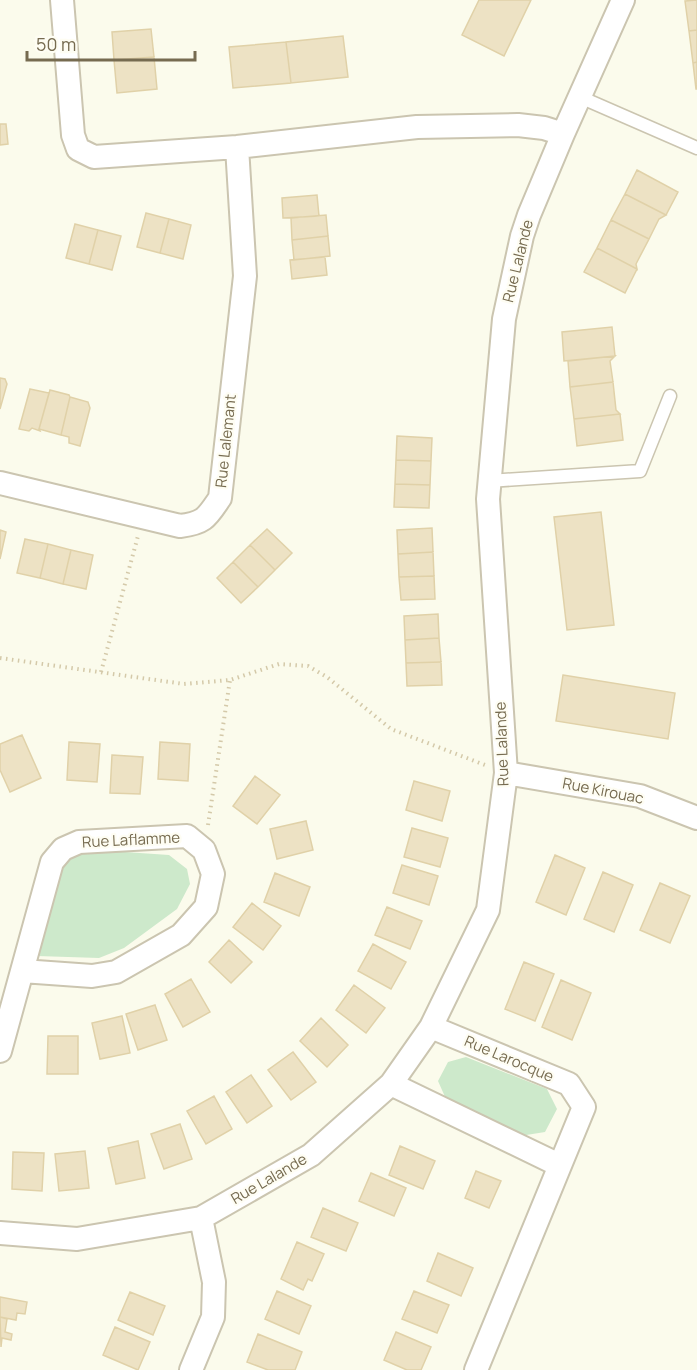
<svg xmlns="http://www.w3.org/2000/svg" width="697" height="1370" font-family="Manrope,sans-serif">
<rect width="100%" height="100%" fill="#fbfbec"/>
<path fill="#cde9cb" d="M81,849L169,855L187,869L190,884L177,909L124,948L99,958L37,956L58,866Z
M466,1057L547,1089L557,1109L545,1132L520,1136L446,1099L438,1081L448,1062Z"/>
<path fill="#ede2c4" stroke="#e0d1a8" stroke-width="1.5" d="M479,0H531L504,56L462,35Z
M697,0V30L689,31L685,1Z
M151,29L154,57L114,60L112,32Z
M697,30V62L693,63L689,31Z
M343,36L348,77L291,83L286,42Z
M286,42L291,83L233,88L229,47Z
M154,57L157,89L117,93L114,60Z
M697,62V89H696L693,63Z
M0,124H6L8,144L0,145Z
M637,170L678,192L666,215L625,194Z
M625,194L666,215L659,219L649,239L611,220Z
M317,195L319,216L283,218L282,198Z
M146,213L169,219L160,253L137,247Z
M326,215L328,236L292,240L291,218Z
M169,219L191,225L183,259L160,253Z
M611,220L649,239L636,264L637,269L597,248Z
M75,224L98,230L89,264L66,258Z
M98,230L121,236L112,270L89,264Z
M328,236L330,256L294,260L292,240Z
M597,248L637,269L625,293L584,272Z
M325,257L327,275L292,279L290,260Z
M612,327L615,356L564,361L562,332Z
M615,356L610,361L613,382L570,387L568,361Z
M0,378L5,379L7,384L0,409Z
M613,382L616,410L620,414L574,419L570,387Z
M30,389L49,393L39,429L40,431L32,428L29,431L19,429Z
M50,390L69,395L70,397L61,435L39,429Z
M70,397L88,402L90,408L80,446L69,443V437L61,435Z
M620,414L623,440L577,446L574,419Z
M397,436L432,438L431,461L396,460Z
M396,460L431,461L430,485L395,484Z
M395,484L430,485L429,508L394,507Z
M601,512L614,625L567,630L554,517Z
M432,528L433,552L398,554L397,530Z
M267,529L292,553L275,570L250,545Z
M0,530L6,532L0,559Z
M25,539L48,544L40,578L17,573Z
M48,544L71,550L63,584L40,578Z
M250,545L275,570L258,587L233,562Z
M71,550L93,555L86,589L63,584Z
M433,552L434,576L399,577L398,554Z
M233,562L258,587L241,603L217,578Z
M434,576L435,599L401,600L399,577Z
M438,614L439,638L405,640L404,616Z
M439,638L441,662L406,663L405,640Z
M441,662L442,685L407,686L406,663Z
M563,675L675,693L668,739L556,721Z
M22,735L41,778L10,792L0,770V744Z
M69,742L100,744L97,782L67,780Z
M160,742L190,744L188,781L158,779Z
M112,755L143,757L140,794L110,793Z
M255,776L280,795L257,824L233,806Z
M414,781L450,791L442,821L406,810Z
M306,821L313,850L277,859L270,829Z
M412,828L448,838L440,867L404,857Z
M555,855L585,868L566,915L536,902Z
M402,865L438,876L429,905L393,893Z
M603,872L633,885L614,932L584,919Z
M275,873L310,887L299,916L264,902Z
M660,883L690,896L670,943L640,930Z
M252,903L281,926L263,950L233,927Z
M387,907L422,921L410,949L375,935Z
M229,940L252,962L231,983L209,962Z
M373,944L406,962L391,989L358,971Z
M524,962L554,974L535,1021L505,1009Z
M191,979L210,1012L183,1027L165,994Z
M561,980L591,993L572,1040L542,1027Z
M354,985L385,1008L366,1033L336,1010Z
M155,1005L167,1040L138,1050L126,1014Z
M122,1016L130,1053L100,1059L92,1023Z
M321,1018L348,1045L327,1067L300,1041Z
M48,1036H78V1074H47Z
M293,1052L316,1082L291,1100L268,1070Z
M251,1075L272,1106L247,1123L226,1092Z
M214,1096L232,1129L206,1144L187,1111Z
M180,1124L192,1159L164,1169L151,1134Z
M138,1141L145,1178L116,1184L108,1148Z
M400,1146L435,1161L423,1189L389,1175Z
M85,1151L89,1188L59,1191L55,1154Z
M13,1152L44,1153L42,1191L12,1189Z
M476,1171L501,1181L489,1208L465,1198Z
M371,1173L406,1188L394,1216L359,1201Z
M323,1208L358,1223L346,1251L311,1237Z
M297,1242L324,1254L312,1281L308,1279L303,1290L281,1279Z
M438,1253L473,1268L461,1296L427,1281Z
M277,1291L311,1306L299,1334L265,1319Z
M414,1291L449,1305L437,1333L402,1319Z
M130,1292L165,1306L153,1335L118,1320Z
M0,1297L27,1302L25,1314L17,1313L16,1320L0,1317Z
M0,1317L7,1319L5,1332L12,1334L11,1340L2,1338L1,1347Z
M115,1327L150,1342L138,1370L103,1355Z
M396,1332L431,1347L421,1370H407L384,1360Z
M258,1334L302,1352L295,1370H268L247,1362Z"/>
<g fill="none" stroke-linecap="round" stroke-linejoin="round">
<defs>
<path id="service" d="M580,97L697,148
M489,481L640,471L670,396"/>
<path id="minor" d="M62,0L73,135L78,149L94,157L237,147L417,127L518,125L544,128L563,134
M0,483L180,526C205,523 207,517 220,498L245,276L237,147
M506,773L640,796L697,818
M431,1027L569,1084L584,1107L476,1370
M0,1051L52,862L63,849L79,842L187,836L204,850L213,874L206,907L181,935L116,972L92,976L22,971
M391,1084L559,1165
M0,1233L77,1239L201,1218L311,1155L391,1084L431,1027L488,910L506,773L488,499L504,319L522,236L529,215L563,134L623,0
M191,1370L213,1317L214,1282L201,1218"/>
</defs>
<use href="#service" stroke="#cbc5b0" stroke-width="15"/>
<use href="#minor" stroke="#cbc5b0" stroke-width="26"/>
<path stroke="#d4c9a9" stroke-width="4" stroke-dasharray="1.5 4.5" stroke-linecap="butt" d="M0,658L184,684L230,680L279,664L308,666L327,677L391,729L485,765
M101,672L138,536
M208,825L230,680"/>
<use href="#service" stroke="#fff" stroke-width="12"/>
<use href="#minor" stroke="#fff" stroke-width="22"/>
</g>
<g text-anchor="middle" stroke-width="4.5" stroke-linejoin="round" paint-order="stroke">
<g font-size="15" fill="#766b50" stroke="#fefdf3">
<text transform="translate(518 261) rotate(-76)" y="5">Rue Lalande</text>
<text transform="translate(226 441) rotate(-84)" y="5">Rue Lalemant</text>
<text transform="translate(502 744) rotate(-92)" y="5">Rue Lalande</text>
<text transform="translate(603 791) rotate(11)" y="5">Rue Kirouac</text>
<text transform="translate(131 840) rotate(-3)" y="5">Rue Laflamme</text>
<text transform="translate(509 1059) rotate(23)" y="5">Rue Larocque</text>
<text transform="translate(269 1179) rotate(-30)" y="5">Rue Lalande</text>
</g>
</g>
<path d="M27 51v9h168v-9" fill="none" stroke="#766b50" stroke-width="3"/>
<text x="36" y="51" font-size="18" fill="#766b50" stroke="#fefdf3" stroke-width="4.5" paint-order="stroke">50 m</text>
</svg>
